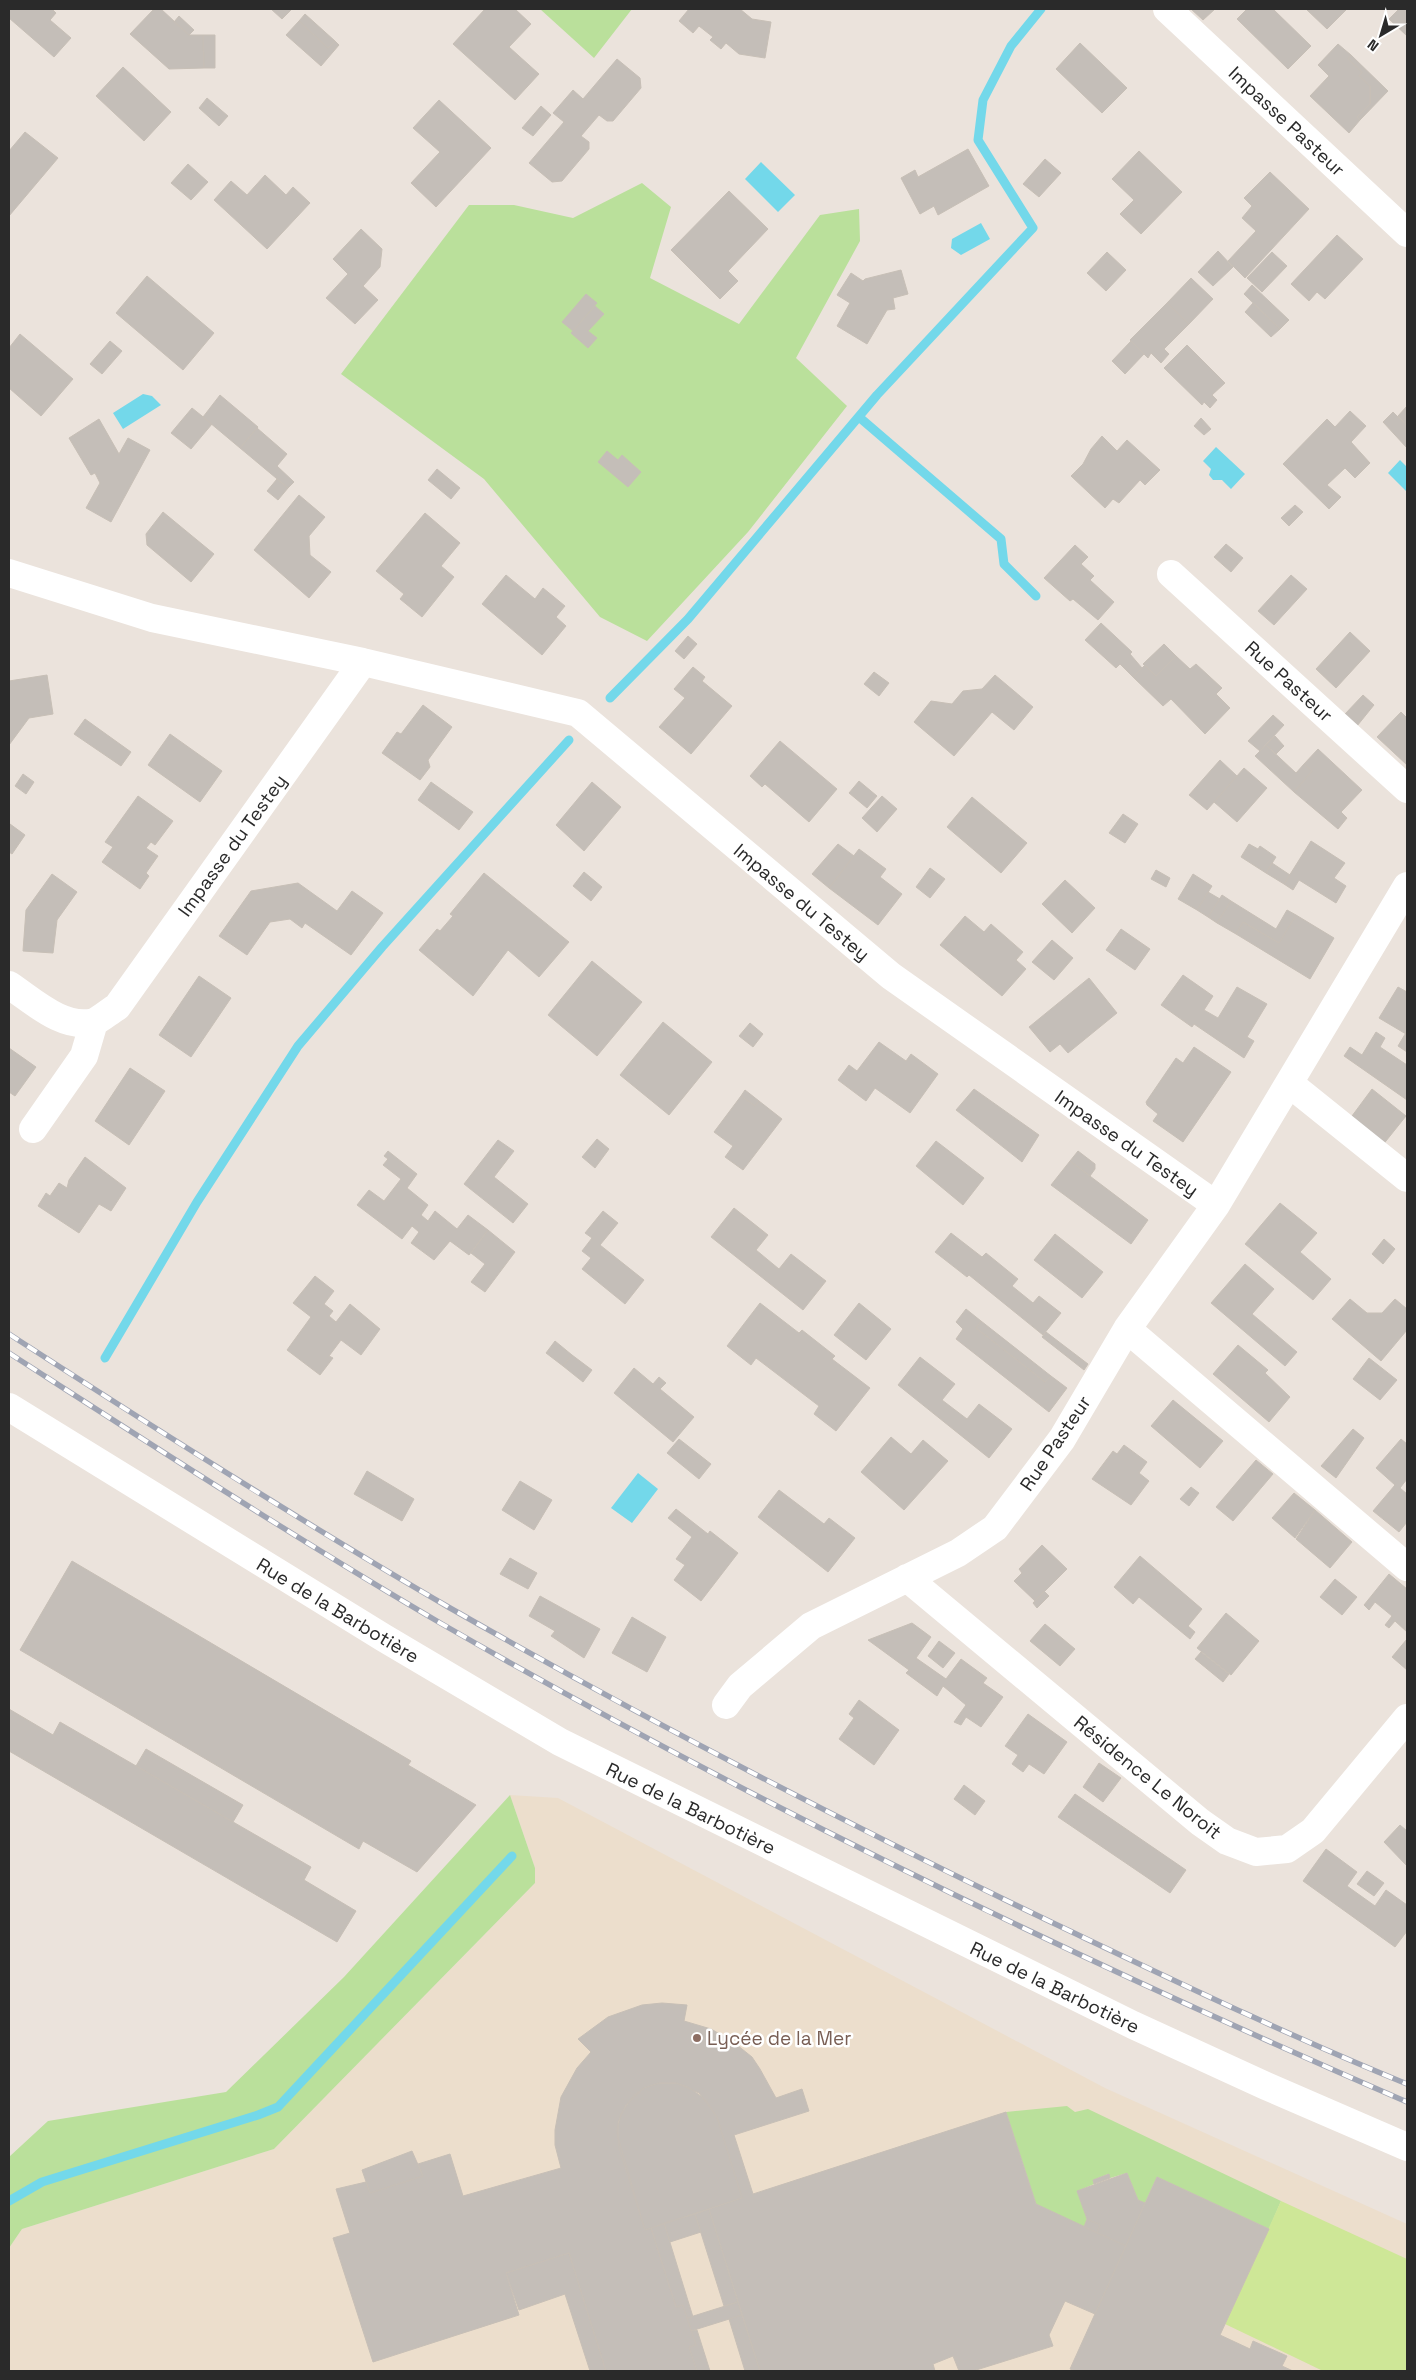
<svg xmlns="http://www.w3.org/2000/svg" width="1416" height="2380" font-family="'Space Grotesk',sans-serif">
<rect width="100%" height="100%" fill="#ebe3dc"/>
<path fill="#ecdecc" d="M510,1795L558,1798L1105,2088L1407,2224V2371H9V2248L22,2229L274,2149L535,1883V1868Z"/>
<path fill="#bae09b" d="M540,9H632L594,58Z
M642,183L671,207L650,278L739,324L820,215L859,209L860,241L796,358L847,406L748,532L647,641L600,617L484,479L341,374L469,205H514L573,218Z
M510,1795L535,1868V1883L274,2149L22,2229L9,2248V2157L48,2121L226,2092L344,1977Z
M1067,2106L1075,2112L1088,2109L1281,2201L1269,2229L1157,2177L1145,2203L1138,2200L1127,2173L1110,2178L1108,2174L1093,2180L1094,2184L1078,2191L1087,2219L1084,2227L1036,2204L1006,2112Z"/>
<path fill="#cee797" d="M1281,2201L1407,2259V2371H1323L1225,2324Z"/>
<path fill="#73d8ea" d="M761,162L795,195L778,212L745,179Z
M981,223L990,239L961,255L951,248L952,239Z
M143,394L152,396L161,405L123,429L113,413Z
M1216,447L1245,474L1231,489L1222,480H1213L1209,475L1211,469L1203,461Z
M1400,460L1407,467V492L1388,473Z
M638,1473L658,1489L632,1523L611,1508Z"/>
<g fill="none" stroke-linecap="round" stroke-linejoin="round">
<path stroke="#73d8ea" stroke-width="9" d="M859,417L1001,539L1004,564L1036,596
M610,698L688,619L877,395L1033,228L978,140L983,100L1011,46L1041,9
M105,1358L197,1202L298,1046L382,947L569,740
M9,2201L42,2182L258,2115L278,2107L512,1856"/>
</g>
<path fill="#c4beb8" stroke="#c7bfb6" d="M9,9H52L56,13L50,20L71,38L54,57L9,18Z
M154,9H161L189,35H203L204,68L169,69L130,34Z
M271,9H292L282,19Z
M485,9H515L531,24L509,47L539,74L515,100L453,44Z
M689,9H740L752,19L771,22L765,58L739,54L726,43L721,49L710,40L713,37L699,26L693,33L679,21Z
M1191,9H1215L1203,20Z
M1247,9H1273L1311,46L1288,69L1237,19Z
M1306,9H1347L1327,29Z
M1399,9H1407V36L1389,19Z
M305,14L335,41L328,48L299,21Z
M179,16L194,30L189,35L174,22Z
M299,21L328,48L335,41L339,45L321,66L286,35Z
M203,35H215V68H204Z
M1080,43L1127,88L1102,113L1056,69Z
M1338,44L1351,55L1348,59L1362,72L1359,76L1370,86V104L1357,117L1360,120L1349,133L1310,96L1329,76L1318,65Z
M1351,55L1388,91L1360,120L1357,117L1370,104V86L1359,76L1362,72L1348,59Z
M617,59L640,78L641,88L613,121H607L599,115L581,136L589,142V149L562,181L552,182L529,163L564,122L553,113L573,90L583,99Z
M123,67L171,112L144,141L96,96Z
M207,98L228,116L219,126L199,108Z
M439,100L491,148L436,207L411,183L440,152L413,128Z
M541,106L551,115L533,136L522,128Z
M25,132L58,158L9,216V151Z
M968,149L989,186L938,215L934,206L920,214L901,178L915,170L918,177Z
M1139,151L1182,192L1141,234L1120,214L1134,200L1112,179Z
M1045,159L1061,173L1039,197L1023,184Z
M188,164L208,182L191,200L171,183Z
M1270,172L1309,209L1245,278L1228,261L1256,231L1242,218L1252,206L1244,198Z
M265,175L286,195L293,187L310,203L267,249L214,200L231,181L247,195Z
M729,191L768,229L728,271L738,281L720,299L671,250Z
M361,229L382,249L380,267L363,286L378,300L355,324L326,298L348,274L333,259Z
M1337,235L1363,259L1325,299L1317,292L1309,301L1291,284Z
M1218,251L1233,267L1213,286L1198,272Z
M1107,252L1126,270L1106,291L1087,273Z
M1272,252L1287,266L1262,292L1247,278Z
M901,270L908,294L893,298L895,309L887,310L867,344L837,326L850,303L837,295L851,273L863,281L865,279Z
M147,276L214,333L183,370L116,313Z
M1191,278L1213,299L1189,324L1167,303Z
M1252,285L1289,320L1280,329L1244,294Z
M586,294L597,303L573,331L562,322Z
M1167,303L1189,324L1164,349L1169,354L1161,363L1151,353L1148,358L1130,340Z
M1253,303L1280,329L1271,337L1245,312Z
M595,306L604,314L588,331L597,338L588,348L571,333Z
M20,334L73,379L41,416L9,388V348Z
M110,341L122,351L102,374L90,364Z
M1131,341L1144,354L1125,374L1112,361Z
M1187,345L1225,383L1212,395L1217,400L1210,408L1204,402L1202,405L1164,368Z
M220,395L258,427L240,448L203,417Z
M1407,406V426L1398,416Z
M192,408L212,424L191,449L171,433Z
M1350,411L1366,426L1351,442L1370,463L1355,478L1345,468L1327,485L1341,497L1329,509L1283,464L1327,419L1335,427Z
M1393,412L1407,426V448L1383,422Z
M1201,418L1211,429L1204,435L1194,426Z
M99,419L119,454L128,438L150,450L111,522L86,508L100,483L95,473L91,475L69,438Z
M257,428L287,454L277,466L294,482L288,488L240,448Z
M1102,436L1117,451L1127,440L1160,470L1145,485L1140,480L1119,503L1113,499L1105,508L1071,476L1083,464L1091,449Z
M607,451L618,460L622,455L641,472L628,487L598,462Z
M437,469L460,488L451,499L428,480Z
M277,479L288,488L278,500L267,491Z
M299,495L325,517L309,536L310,555L331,572L309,598L254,550Z
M1295,505L1303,512L1289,526L1281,518Z
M163,512L214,554L191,582L147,545L146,534Z
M425,513L460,543L441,566L454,577L422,617L400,599L404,594L376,571Z
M1226,544L1243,558L1231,572L1214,557Z
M1075,545L1088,557L1081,564L1094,576L1090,580L1114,602L1098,620L1073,599L1070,601L1044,578Z
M506,575L535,599L543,588L565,606L556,617L566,626L542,655L482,604Z
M1291,575L1307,589L1274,625L1258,611Z
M1101,623L1132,652L1130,654L1142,668L1133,677L1120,664L1116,668L1085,640Z
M1350,632L1370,651L1336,688L1316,669Z
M688,636L697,644L684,659L675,651Z
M1164,644L1176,656L1156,676L1143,664Z
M1176,656L1190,669L1196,664L1222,688L1216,694L1230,708L1205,734L1171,699L1163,706L1133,677L1145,665L1156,676Z
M693,667L705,677L702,681L732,706L691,754L659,727L685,698L674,689Z
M874,672L889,683L879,696L864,684Z
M47,675L53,714L29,718L9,745V681Z
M995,675L1033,707L1014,730L992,712L954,756L914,722L931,701L952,704L963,691L982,689Z
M1363,695L1374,705L1357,726L1345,714Z
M423,705L452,727L428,760L430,767L420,780L382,753L397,732L401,734Z
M1401,712L1407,718V765L1377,737Z
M1273,715L1284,725L1260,751L1248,741Z
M85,719L131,752L121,766L74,734Z
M170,734L222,771L200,802L148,765Z
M1275,736L1284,746L1276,754L1266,745Z
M780,741L837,789L809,822L765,784L762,787L750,776Z
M1266,745L1296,773L1304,764L1312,771L1294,792L1255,756Z
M1318,749L1362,790L1341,812L1347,818L1338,829L1294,792L1312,771L1304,764Z
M1220,760L1237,776L1207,810L1189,795Z
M1244,768L1267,788L1237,822L1214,802Z
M23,774L34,782L26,794L15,786Z
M859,781L877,796L867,808L849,793Z
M431,782L473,812L459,830L418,800Z
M592,782L621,807L584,851L556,825Z
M138,796L173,821L155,845L151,842L146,848L158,856L146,873L149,876L140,889L102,862L113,847L105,842Z
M882,796L897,809L877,832L862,818Z
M972,797L1027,843L1001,873L947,827Z
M1123,814L1138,824L1125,843L1109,833Z
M10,824L25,835L12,854L9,852Z
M1311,841L1345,863L1334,878L1346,886L1336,903L1299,880L1293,890L1284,884Z
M838,844L854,856L829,888L812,874Z
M1249,844L1258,849L1260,846L1276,857L1266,873L1241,857Z
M859,849L886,869L880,877L902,894L878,925L829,888Z
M1272,863L1290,875L1284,884L1266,873Z
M930,868L945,879L930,898L916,887Z
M1156,870L1170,878L1166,887L1151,879Z
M584,872L602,887L591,901L573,886Z
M484,873L569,942L539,977L508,950L473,996L419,950L437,929L440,931L453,916L450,914Z
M52,874L77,892L57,920L53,953L23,951L26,910Z
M1193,874L1212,886L1197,910L1178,899Z
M1065,880L1095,908L1072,933L1042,904Z
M298,883L337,911L352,891L383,913L351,955L305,923L302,928L290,919L270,922L247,955L219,936L251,891Z
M1208,892L1220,899L1208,917L1197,910Z
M1222,895L1231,901L1217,923L1208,917Z
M1231,901L1276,929L1287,910L1296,915L1279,943L1243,922L1236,934L1217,923Z
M1296,915L1334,938L1310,979L1236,934L1243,922L1279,943Z
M965,916L984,932L991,924L1023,952L1016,960L1026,969L1002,996L940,945Z
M1121,929L1150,949L1135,970L1106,950Z
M1052,940L1073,958L1054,980L1032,962Z
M592,961L642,1002L597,1056L548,1015Z
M1183,975L1213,996L1204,1010L1218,1018L1237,987L1267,1004L1247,1037L1254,1041L1244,1058L1194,1024L1192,1027L1161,1005Z
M199,976L231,998L191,1057L159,1035Z
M1089,978L1117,1013L1068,1053L1060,1044L1050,1052L1029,1027Z
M1398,987L1407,992L1406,1034L1379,1018Z
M663,1022L712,1062L669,1115L620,1075Z
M750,1023L763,1034L753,1047L739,1036Z
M1407,1031V1052L1398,1046Z
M1376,1032L1385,1038L1380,1047L1407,1065V1100L1344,1056L1350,1047L1362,1055Z
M879,1042L906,1061L911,1054L938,1074L910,1113L875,1088L866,1101L838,1080L849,1065L857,1071Z
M1194,1047L1231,1072L1183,1142L1153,1121L1158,1114L1147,1105L1146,1102L1176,1058L1183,1063Z
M9,1048L36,1067L15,1096L9,1092Z
M130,1068L165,1091L129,1145L95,1121Z
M974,1089L1039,1135L1022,1162L956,1110Z
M1372,1089L1406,1116L1382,1146L1349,1120Z
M745,1090L759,1101L755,1106L741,1096Z
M741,1096L755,1106L759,1101L782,1119L743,1170L725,1157L733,1146L714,1132Z
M597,1139L609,1149L595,1168L582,1157Z
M498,1140L514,1151L494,1177L528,1204L513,1223L464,1184Z
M936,1141L984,1178L963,1205L916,1166Z
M388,1151L417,1174L407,1188L428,1205L421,1215L428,1221L435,1211L457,1229L468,1215L488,1230L469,1255L450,1241L434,1260L411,1243L419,1232L412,1226L402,1239L357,1205L369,1190L384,1201L401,1179L383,1165L388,1159L384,1156Z
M1078,1151L1095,1164V1169L1090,1176L1070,1161Z
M85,1157L126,1188L111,1211L99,1204L79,1233L38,1206L46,1193L50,1196L59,1183L67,1188L69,1180Z
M1070,1161L1148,1220L1131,1244L1051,1185Z
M1280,1203L1317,1233L1300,1252L1331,1279L1313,1300L1245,1244Z
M734,1208L768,1235L756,1250L779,1269L791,1254L826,1281L803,1310L711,1237Z
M603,1211L618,1223L600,1245L644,1280L625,1304L582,1269L591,1258L582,1251L592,1238L585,1233Z
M488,1230L515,1252L485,1292L471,1282L485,1264L471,1253Z
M951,1233L982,1257L986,1253L1018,1279L1012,1286L1033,1303L1039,1296L1061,1313L1043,1335L969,1275L967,1277L935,1252Z
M1055,1234L1103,1272L1082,1298L1034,1260Z
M1384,1239L1395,1249L1383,1264L1372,1254Z
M1245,1264L1274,1289L1252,1314L1297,1352L1285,1366L1211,1303Z
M315,1276L334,1291L324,1304L333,1311L329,1316L336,1322L350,1304L380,1329L361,1355L341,1340L329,1356L333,1358L320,1375L287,1350L311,1317L293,1303Z
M1350,1299L1367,1313H1382L1395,1299L1407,1309V1330L1381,1361L1332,1319Z
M760,1303L799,1333L802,1330L835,1356L832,1359L870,1388L836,1431L814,1414L819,1406L756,1358L751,1365L727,1346Z
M859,1303L891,1329L866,1360L834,1335Z
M966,1309L981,1321L976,1328L1045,1382L1051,1376L1067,1388L1049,1412L956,1339L963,1329L956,1322Z
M981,1321L1051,1376L1045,1382L976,1328Z
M1046,1332L1088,1364L1084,1370L1042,1337Z
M555,1341L572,1355L563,1366L546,1353Z
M1238,1345L1268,1370L1265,1373L1290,1397L1269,1422L1213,1374Z
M572,1355L592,1370L583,1382L563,1366Z
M920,1357L955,1384L942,1400L967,1419L979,1404L1012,1429L989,1458L898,1385Z
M1369,1358L1397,1380L1380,1400L1353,1379Z
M634,1368L653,1384L659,1377L666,1383L660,1389L694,1417L673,1442L614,1393Z
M1173,1400L1223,1441L1200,1468L1151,1426Z
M1353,1429L1364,1438L1336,1478L1321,1466Z
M891,1437L911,1454L923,1440L948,1461L904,1510L861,1472Z
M679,1439L711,1464L699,1479L667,1453Z
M1401,1439L1407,1444V1479L1400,1488L1407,1494V1522L1399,1532L1373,1511L1395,1485L1376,1468Z
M1124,1445L1147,1462L1139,1473L1149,1481L1131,1505L1092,1479L1113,1451L1117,1454Z
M1256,1460L1273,1474L1233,1521L1216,1507Z
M367,1471L414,1499L402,1521L354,1494Z
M520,1481L552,1500L534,1530L502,1510Z
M1191,1487L1199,1493L1189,1506L1180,1499Z
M779,1490L824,1524L829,1518L855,1538L828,1572L758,1517Z
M1294,1493L1315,1510L1295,1538L1272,1518Z
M676,1509L708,1534L710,1531L738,1553L701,1601L674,1580L685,1565L676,1559L692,1537L668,1518Z
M1315,1510L1352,1542L1330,1568L1296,1539Z
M1042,1545L1067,1569L1035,1601L1014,1581L1022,1573L1019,1569Z
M1140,1556L1202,1609L1188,1626L1195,1632L1190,1639L1139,1597L1133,1604L1114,1587Z
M510,1558L537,1573L528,1589L500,1574Z
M72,1561L411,1761L408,1765L476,1805L417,1872L363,1841L359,1849L20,1650Z
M1389,1574L1407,1589V1632L1395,1621L1389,1628L1385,1625L1392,1616L1375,1602L1369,1610L1364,1605Z
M1335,1579L1357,1597L1342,1615L1320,1597Z
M1044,1591L1049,1596L1037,1608L1033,1603Z
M540,1596L600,1629L584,1658L551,1636L555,1631L529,1616Z
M1226,1613L1259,1641L1231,1675L1197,1648Z
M632,1617L666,1637L647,1672L612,1653Z
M912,1623L931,1637L916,1658L946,1679L961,1659L987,1678L983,1683L1003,1697L981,1727L966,1717L961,1725L954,1722L966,1705L943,1686L937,1696L906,1673L909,1670L868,1640Z
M1045,1624L1075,1649L1060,1666L1030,1641Z
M1407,1639V1670L1392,1657Z
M939,1641L955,1653L943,1668L928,1656Z
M1201,1652L1229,1674L1223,1682L1195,1659Z
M859,1700L899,1730L874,1765L839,1739L854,1718L849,1714Z
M9,1709L53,1735L60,1722L311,1867L304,1880L356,1911L337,1942L9,1751Z
M1028,1714L1067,1742L1044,1774L1029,1764L1023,1772L1012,1764L1018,1755L1005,1746Z
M146,1749L243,1805L233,1822L136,1766Z
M1099,1763L1121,1778L1103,1802L1083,1787Z
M964,1785L985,1801L975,1815L954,1799Z
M1075,1794L1186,1870L1170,1893L1058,1817Z
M1400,1825L1407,1831V1866L1384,1842Z
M1326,1849L1357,1872L1347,1886L1375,1906L1386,1890L1407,1905V1931L1395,1947L1303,1881Z
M1367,1871L1384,1883L1374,1896L1357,1884Z
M662,2003L687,2005L684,2021L711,2029L732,2041L752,2057L760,2069L776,2098L802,2089L809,2111L734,2135L753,2194L1006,2112L1036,2204L1126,2246L1095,2314L1065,2301L1049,2335L1053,2346L973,2371H959L953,2356L933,2364L935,2371H760L709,2209L742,2198L717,2117L699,2093L676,2083H659L644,2088L626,2105L618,2122V2137L645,2230L651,2228L676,2307L683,2305L696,2345L689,2347L697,2371H606L569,2253L506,2273L519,2315L373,2362L333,2238L350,2233L336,2189L366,2182L370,2193L423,2176L418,2164L450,2154L463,2196L561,2168L555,2145V2130L561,2097L577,2068L591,2052L578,2039L608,2017L642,2005Z
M659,2083H676L688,2087L705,2099L717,2117L742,2198L645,2230L619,2148L617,2129L621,2114L632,2097L644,2088Z
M412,2151L423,2176L370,2193L362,2170Z
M1127,2173L1138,2200L1145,2203L1126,2246L1097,2233L1100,2225L1087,2219L1077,2191Z
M1109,2174L1110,2178L1094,2184L1093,2180Z
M1157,2177L1269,2229L1220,2335L1250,2349L1253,2341L1287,2356L1282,2366L1293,2371H1076L1070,2369Z
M709,2209L738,2302L724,2306L695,2214Z
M695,2214L701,2232L670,2242L664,2223Z
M1087,2219L1100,2225L1097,2233L1084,2227Z
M664,2223L693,2317L687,2318L683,2305L676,2307L651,2228Z
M569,2253L606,2371H590L565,2294L519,2310L506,2273Z
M738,2302L742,2315L691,2331L687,2318Z
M742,2315L760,2371H745L729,2319Z
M697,2330L710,2371H697L689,2347L696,2345L691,2331Z"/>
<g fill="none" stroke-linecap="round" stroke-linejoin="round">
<path stroke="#fff" stroke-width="28" d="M1167,9L1407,233
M9,573L152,618L363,662L578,713L891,976L1216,1205
M1171,574L1407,789
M9,985C32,1000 63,1030 94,1022C101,1019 110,1011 117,1007L363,662
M1290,1084L1407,1178
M33,1129L84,1056L94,1022
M1127,1329L1407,1567
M9,1407L384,1638L560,1742L1133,2025L1266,2086L1407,2147
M907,1578L1200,1822L1227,1841L1256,1852L1287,1849L1313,1831L1407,1718
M726,1705L740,1686L811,1626L958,1553L995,1528L1062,1439L1127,1329L1216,1205L1407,886"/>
<defs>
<path id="rail" d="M9,1334C154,1428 300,1521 450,1608C646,1720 847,1824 1051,1922C1169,1978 1287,2035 1407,2084
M9,1353C152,1445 295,1538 442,1624C752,1803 1079,1960 1407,2102"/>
</defs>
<use href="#rail" stroke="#9fa4b3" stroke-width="5.5"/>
<use href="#rail" stroke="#fff" stroke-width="4" stroke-dasharray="11" stroke-linecap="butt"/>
</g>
<circle fill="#8d6e63" stroke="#fff" stroke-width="2" cx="697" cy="2038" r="5"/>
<g text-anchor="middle" stroke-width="5" stroke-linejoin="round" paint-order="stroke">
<g font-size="19" fill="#2a2a2a" stroke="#fff">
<text transform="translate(1287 121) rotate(43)" y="7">Impasse Pasteur</text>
<text transform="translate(1289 681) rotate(42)" y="7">Rue Pasteur</text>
<text transform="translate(232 845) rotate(-54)" y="7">Impasse du Testey</text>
<text transform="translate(802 902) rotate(40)" y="7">Impasse du Testey</text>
<text transform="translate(1127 1143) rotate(35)" y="7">Impasse du Testey</text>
<text transform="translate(1055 1443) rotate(-56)" y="7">Rue Pasteur</text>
<text transform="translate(338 1610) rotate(31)" y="7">Rue de la Barbotière</text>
<text transform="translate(1148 1777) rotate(39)" y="7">Résidence Le Noroit</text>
<text transform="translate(691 1808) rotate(26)" y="7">Rue de la Barbotière</text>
<text transform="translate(1055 1987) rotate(26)" y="7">Rue de la Barbotière</text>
</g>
<g font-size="19" fill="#785e54" stroke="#fff" text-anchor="start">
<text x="707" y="2045">Lycée de la Mer</text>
</g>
</g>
<rect width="1416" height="2380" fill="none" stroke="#2a2a2a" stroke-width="20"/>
<g transform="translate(1381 35) rotate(218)" stroke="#ffffff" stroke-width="4" paint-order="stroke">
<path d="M0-4L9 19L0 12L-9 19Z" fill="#2a2a2a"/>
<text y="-8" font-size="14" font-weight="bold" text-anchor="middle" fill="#2a2a2a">N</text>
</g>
</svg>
